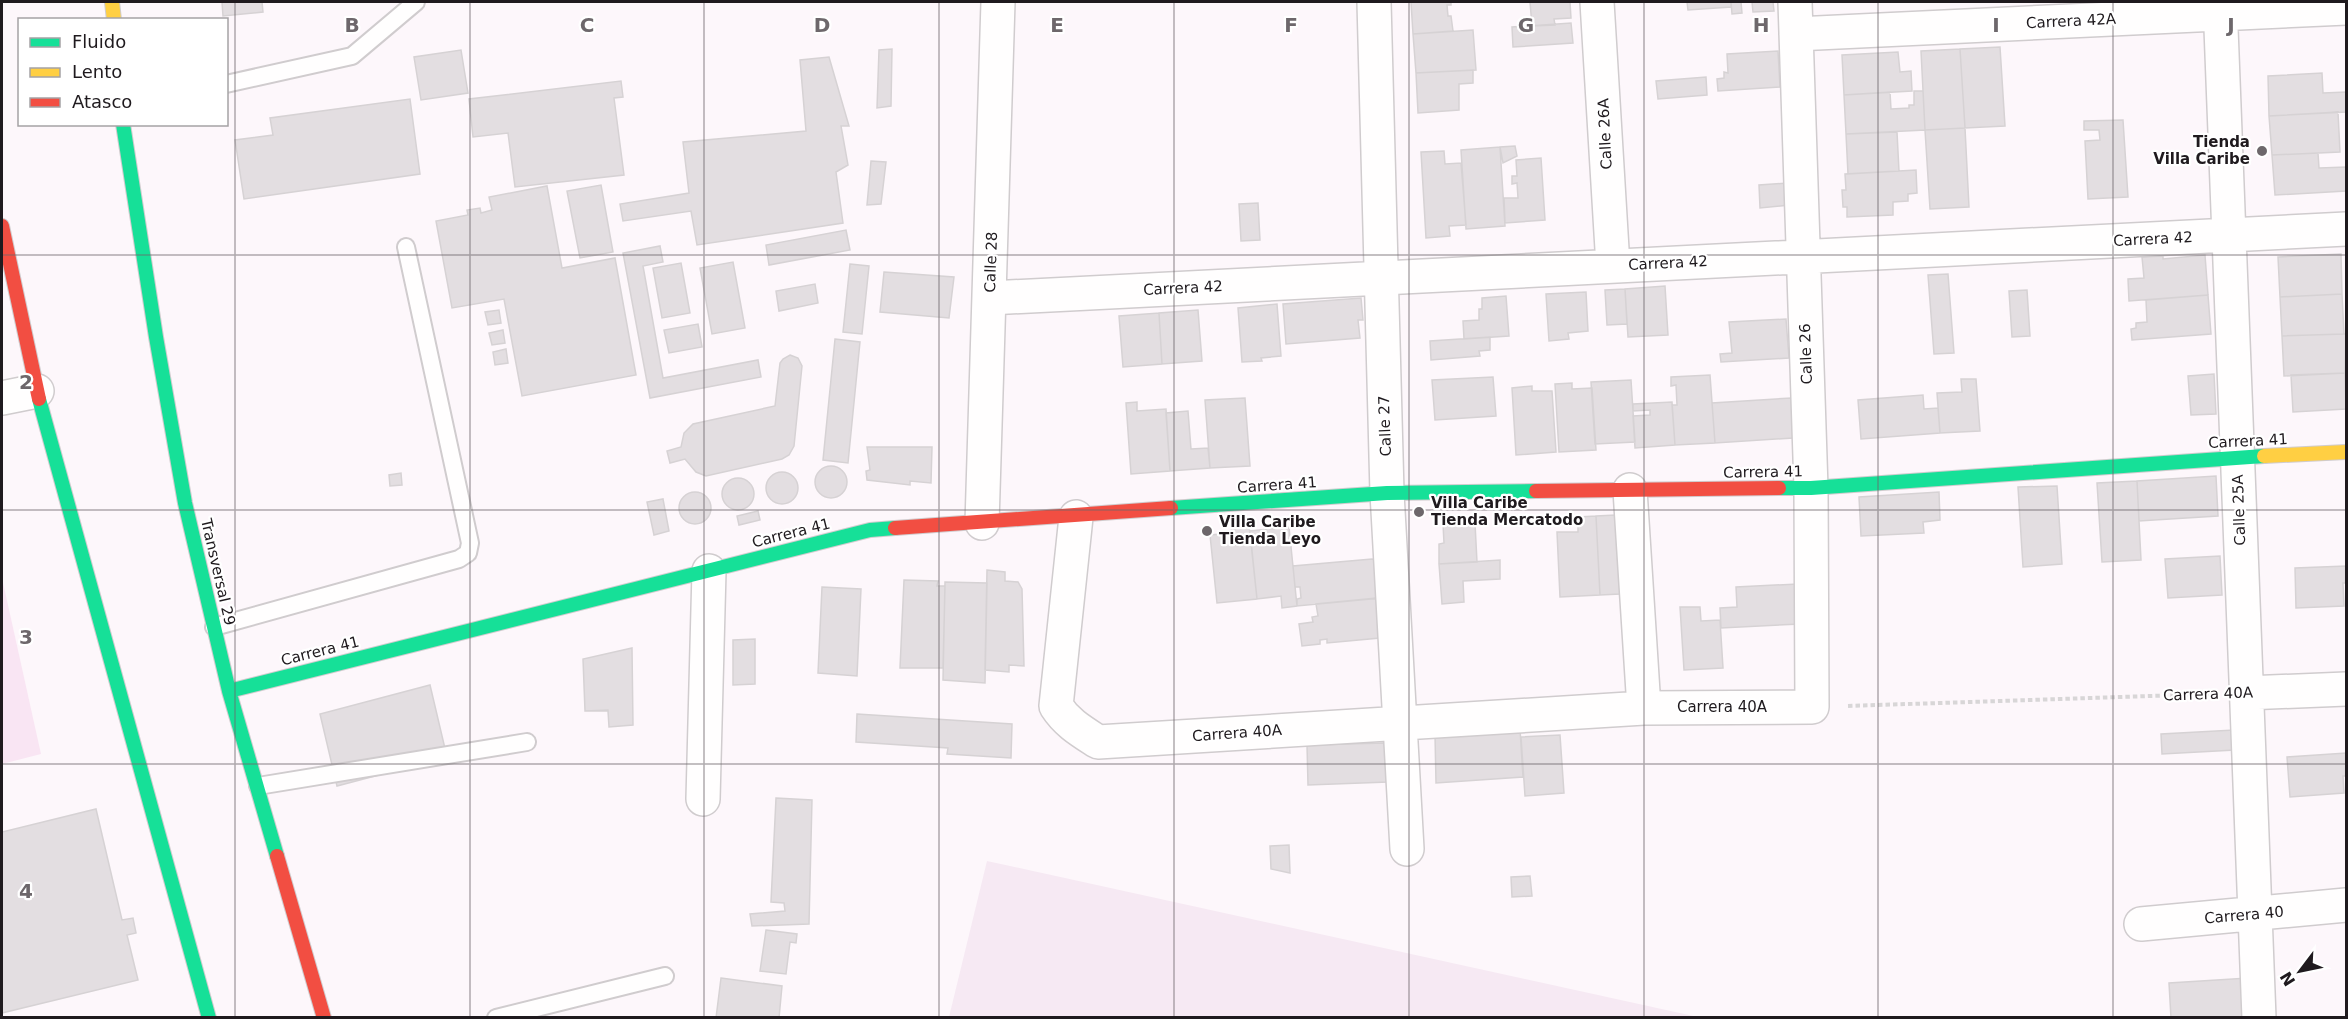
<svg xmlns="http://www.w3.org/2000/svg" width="2348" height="1019" font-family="'DejaVu Sans',sans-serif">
<rect width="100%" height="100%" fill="#fdf7fb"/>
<path fill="#f6e9f3" d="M987,861L1698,1017H949Z"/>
<path fill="#f9e5f3" d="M2,578L41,754L2,764Z"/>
<path fill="#e3dee1" stroke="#d6d2d4" stroke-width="1.5" d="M222,2H262L263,12L223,16Z
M1411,2H1451V5H1447L1448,16H1451L1453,31L1413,34Z
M1530,2H1570L1571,18L1554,19L1555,25L1532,26Z
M1687,2H1731V7L1688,10Z
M1731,2H1741L1742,13L1732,14Z
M1752,2H1773L1774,11L1753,12Z
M1571,23L1573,43L1513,47L1512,27Z
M1473,30L1476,70L1416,73L1413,34Z
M2000,47L2005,126L1965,128L1960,49Z
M892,49L891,106L877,108L879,50Z
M1960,49L1965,128L1925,130L1921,51Z
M461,50L468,93L421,100L414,57Z
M1778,51L1780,87L1718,91L1717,79L1724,78V72L1728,73L1727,54Z
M1898,52L1900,72L1911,71L1912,91L1844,95L1842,55Z
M829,57L849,126H841L848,165L836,172L843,223L697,245L691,211L623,221L620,204L689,193L683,142L806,131L800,60Z
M1473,70V83L1459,84V110L1418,113L1416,73Z
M2322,73L2323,93L2346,92V112L2269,116L2268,76Z
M1706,77L1707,95L1658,99L1656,81Z
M621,81L623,97L614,98L624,175L515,187L508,133L473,137L469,99Z
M1914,91H1923L1925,130L1846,134L1844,95L1890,92L1891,109L1909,108V105H1914Z
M410,99L420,174L244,199L235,140L273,135L270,118Z
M2338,112L2340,152L2272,155L2269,116Z
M2123,120L2128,197L2088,199L2085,141L2100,140L2099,130H2084V121Z
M1965,128L1969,207L1930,209L1925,130Z
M1897,132L1899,171L1848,174L1846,134Z
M1515,146L1517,156L1503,163L1500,147Z
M1500,147L1505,226L1466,229L1461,150Z
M1444,151L1445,164L1461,163L1466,225L1449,226L1450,236L1426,238L1421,152Z
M2318,153L2319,168L2346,167V191L2275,195L2272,155Z
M1541,158L1545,220L1505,223L1504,198H1518L1517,183L1512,184V176H1517L1516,160Z
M871,161L886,162L881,204L867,205Z
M1916,170L1917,193L1908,194V201L1893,202V215L1847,217V207H1843L1842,190H1846L1845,174Z
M1787,183L1789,205L1760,208L1759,185Z
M601,185L613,252L580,258L567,191Z
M547,186L562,268L615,258L636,375L522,396L504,299L452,308L436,221L468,215L467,210L480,208L481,213L492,210L489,197Z
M1258,203L1260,240L1241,241L1239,204Z
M846,230L850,250L769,265L766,245Z
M660,246L663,262L643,266L663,378L758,360L761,377L650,398L623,253Z
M2341,254L2342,294L2280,297L2278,257Z
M2205,255L2208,295L2129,301L2128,279L2144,278L2142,257L2163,256V259Z
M733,262L745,328L712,334L700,268Z
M681,263L690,313L662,318L653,268Z
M850,264L869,266L862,334L843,332Z
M884,272L954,277L949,318L880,312Z
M1948,274L1954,353L1934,354L1928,275Z
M815,284L818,303L779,311L776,291Z
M1665,286L1668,335L1628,337L1625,289Z
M1625,289L1627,324L1607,325L1605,290Z
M2027,290L2030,336L2012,337L2009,291Z
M1586,292L1588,331L1568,333L1569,339L1549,341L1546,294Z
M2342,294L2344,334L2282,336L2280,297Z
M2208,295L2211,334L2132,340L2131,329L2136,328V323L2147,322L2146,300Z
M1506,296L1509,336L1464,339L1463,321L1479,320V309H1482V298Z
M1361,298L1363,320H1358L1360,338L1286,344L1283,304Z
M1277,304L1281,356L1261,358L1262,361L1242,362L1238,308Z
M499,310L501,323L488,325L485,312Z
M1198,310L1202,361L1162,364L1159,313Z
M1159,313L1162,364L1123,367L1119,316Z
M1786,319L1789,358L1721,362L1720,354L1732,353L1729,322Z
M698,324L702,347L669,353L664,330Z
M503,330L505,343L492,345L489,333Z
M2344,334H2346L2345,373L2284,376L2282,336Z
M1490,337V350L1479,351L1480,356L1431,360L1430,341Z
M835,339L860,342L848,463L823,460Z
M506,349L508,363L495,365L493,352Z
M790,355L798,358L802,366L794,446L789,455L782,459L706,476L696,472L685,459L670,463L667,451L681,447L684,433L693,424L775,406L780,363L783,359Z
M2345,373L2346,409L2293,412L2291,375Z
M2214,374L2216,414L2191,415L2188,376Z
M1710,375L1715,443L1675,445L1672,405H1677L1676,385L1671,386V377Z
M1493,377L1496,416L1435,420L1432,380Z
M1961,379H1976L1980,431L1940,433L1937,393L1962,392Z
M1631,380L1635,442L1595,444L1591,382Z
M1572,383V389L1592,388L1596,450L1559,452L1555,384Z
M1532,386V391H1552L1556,452L1516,455L1512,388Z
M1923,395L1924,409L1938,408L1940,433L1861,439L1858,400Z
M1245,398L1250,466L1210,468L1205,400Z
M1791,398L1793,438L1715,443L1712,403Z
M1137,402V411L1166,409L1170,471L1131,474L1126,403Z
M1672,402L1675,445L1635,448L1633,416L1650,415V410L1633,411V404Z
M1188,411L1191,449L1208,448L1210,468L1170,471L1166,413Z
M867,447H932L931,483L910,481V485L867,480L866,471L870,470Z
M815 482a16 16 0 1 1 32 0a16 16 0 1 1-32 0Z
M766 488a16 16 0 1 1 32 0a16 16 0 1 1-32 0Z
M401,473L402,485L390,486L389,475Z
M2216,476L2218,516L2139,521L2137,481Z
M722 494a16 16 0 1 1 32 0a16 16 0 1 1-32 0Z
M2137,481L2141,560L2102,562L2097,483Z
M2057,486L2062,564L2023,567L2018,487Z
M679 508a16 16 0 1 1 32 0a16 16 0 1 1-32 0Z
M1939,492L1940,520L1923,522L1924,533L1861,536L1859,497Z
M663,499L669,531L654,535L647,502Z
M758,511L760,520L739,525L737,516Z
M1616,515L1620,594L1600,595L1596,516Z
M1596,516L1600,595L1560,597L1557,532H1578V517Z
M1475,523L1477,562L1439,564V544L1444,543L1443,524Z
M1249,525L1257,599L1217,603L1210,535L1232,533L1231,527Z
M1289,527L1297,606L1282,608L1281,596L1257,599L1250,531Z
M2220,556L2222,595L2168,598L2165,559Z
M1372,559L1377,560L1381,598L1297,606V599L1301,598L1300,587H1295L1293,566Z
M1500,560V579L1463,581L1464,602L1442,604L1439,564Z
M2346,566V583H2343L2344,606L2296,608L2295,568Z
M987,570L1005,572V581L1018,582L1022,589L1024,666L1009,665V672L985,670Z
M904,580L938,581L937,586H945L943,668H900Z
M945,582L987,583L985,683L943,680Z
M1798,584L1800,624L1721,628L1720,608L1737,607L1736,587Z
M822,587L861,589L857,676L818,673Z
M1376,598L1380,638L1327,643V639L1320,640V644L1302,646L1299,624L1313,622L1312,617L1318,616L1316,604Z
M1680,607H1700L1701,621L1720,620L1723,668L1684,670Z
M755,639V684L733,685V640Z
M632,648L633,725L609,727L608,710L585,711L583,659Z
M632,648L633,725L609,727L608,711H585L583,659Z
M430,685L447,757L337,786L320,714Z
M857,714L1012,724L1011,758L947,754L948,748L856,742Z
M1520,729L1523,777L1436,783L1435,735Z
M2234,730L2235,750L2162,754L2161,734Z
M1560,735L1564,793L1525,796L1521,737Z
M1386,743L1388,782L1308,785L1307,745Z
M2346,753V776H2343L2344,793L2290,797L2287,757Z
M776,798L812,800L809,924L752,926L750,914L785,911L784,903L771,902Z
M96,809L122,920L133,918L136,933L127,935L138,980L2,1013V832Z
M1289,845L1290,873L1271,869L1270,846Z
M1530,876L1532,896L1512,897L1511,877Z
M766,930L797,934L796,943L790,942L786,974L760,971Z
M721,978L782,986L779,1018H716Z
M2248,978L2250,1018H2171L2169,983Z"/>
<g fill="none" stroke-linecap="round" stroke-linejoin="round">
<defs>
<path id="lane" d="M226,84L352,56L416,2
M214,627L459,559L468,553L470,543L406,247
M258,786L527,742
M496,1018L665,976"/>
<path id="street" d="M1374,2L1387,493L1407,849
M1597,2L1613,266
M2220,2L2259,1018
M1796,34L2346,8
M990,298L2346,229
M2,398L37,391
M1630,490L1644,708
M1076,517L1056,706C1067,723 1081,731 1098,742L1644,708L1812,707L1811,488L1795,2
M982,523L998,2
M2246,693L2346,689
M703,799L709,571
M2141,924L2346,905"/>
<path id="fast" d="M123,124L156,337L185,503L229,691L277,856
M39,399L209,1018
M1779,488H1811L2264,456
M1171,508L1387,493L1536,491
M229,691L870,530L895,528"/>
<path id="slow" d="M112,2L114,20
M2264,456L2346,452"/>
<path id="jam" d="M2,226L39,399
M1536,491L1779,488
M895,528L1171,508
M277,856L324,1018"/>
</defs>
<use href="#lane" stroke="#d0ccce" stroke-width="20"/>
<use href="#street" stroke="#d0ccce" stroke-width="36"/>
<use href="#fast" stroke="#d0ccce" stroke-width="16"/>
<use href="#slow" stroke="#d0ccce" stroke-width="16"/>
<use href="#jam" stroke="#d0ccce" stroke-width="16"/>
<path stroke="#d8d6d7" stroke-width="4" stroke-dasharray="4.5 3" stroke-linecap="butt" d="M1848,706L2212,694"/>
<use href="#lane" stroke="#fffefe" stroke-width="16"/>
<use href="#street" stroke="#fffefe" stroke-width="33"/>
<use href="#fast" stroke="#16e098" stroke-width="14"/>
<use href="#slow" stroke="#ffcf43" stroke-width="14"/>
<use href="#jam" stroke="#f24e42" stroke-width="14"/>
</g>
<path fill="none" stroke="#6d676b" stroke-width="1.5" stroke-opacity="0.55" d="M235,2V1018M470,2V1018M704,2V1018M939,2V1018M1174,2V1018M1409,2V1018M1644,2V1018M1878,2V1018M2113,2V1018M2,255H2346M2,510H2346M2,764H2346"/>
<g fill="#6d676b" stroke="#fff" stroke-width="2">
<circle cx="2262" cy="151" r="6"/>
<circle cx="1419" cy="512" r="6"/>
<circle cx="1207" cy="531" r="6"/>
</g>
<g text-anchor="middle" stroke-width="4.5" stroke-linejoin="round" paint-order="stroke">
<g font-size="15" fill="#1f1a1e" stroke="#fff">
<text transform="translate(2071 21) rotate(-3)" y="5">Carrera 42A</text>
<text transform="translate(1605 134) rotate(-93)" y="5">Calle 26A</text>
<text transform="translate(2153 239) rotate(-3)" y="5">Carrera 42</text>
<text transform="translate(991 262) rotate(-88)" y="5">Calle 28</text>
<text transform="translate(1668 263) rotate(-3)" y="5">Carrera 42</text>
<text transform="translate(1183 288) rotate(-3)" y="5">Carrera 42</text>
<text transform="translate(1806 354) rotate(-92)" y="5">Calle 26</text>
<text transform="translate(1385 426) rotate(-92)" y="5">Calle 27</text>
<text transform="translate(2248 441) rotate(-3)" y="5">Carrera 41</text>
<text transform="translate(1763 472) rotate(-1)" y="5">Carrera 41</text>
<text transform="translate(1277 485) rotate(-4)" y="5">Carrera 41</text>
<text transform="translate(2239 510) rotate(-92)" y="5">Calle 25A</text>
<text transform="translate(791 533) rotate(-14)" y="5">Carrera 41</text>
<text transform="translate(218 572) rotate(77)" y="5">Transversal 29</text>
<text transform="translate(320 651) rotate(-14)" y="5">Carrera 41</text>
<text transform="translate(2208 694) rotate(-2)" y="5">Carrera 40A</text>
<text x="1722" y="712">Carrera 40A</text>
<text transform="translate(1237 733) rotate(-4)" y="5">Carrera 40A</text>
<text transform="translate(2244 915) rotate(-5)" y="5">Carrera 40</text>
</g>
<g font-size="15" font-weight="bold" fill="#1f1a1e" stroke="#fff" text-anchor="start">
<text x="2250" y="147" text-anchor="end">Tienda<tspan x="2250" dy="17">Villa Caribe</tspan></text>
<text x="1431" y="508">Villa Caribe<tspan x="1431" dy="17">Tienda Mercatodo</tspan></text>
<text x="1219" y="527">Villa Caribe<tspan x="1219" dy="17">Tienda Leyo</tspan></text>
</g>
</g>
<g font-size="20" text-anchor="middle" font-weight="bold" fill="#6d676b" stroke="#fff" stroke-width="4.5" stroke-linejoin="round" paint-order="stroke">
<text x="352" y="32">B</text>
<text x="587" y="32">C</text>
<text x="822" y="32">D</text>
<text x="1057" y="32">E</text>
<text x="1291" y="32">F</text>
<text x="1526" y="32">G</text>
<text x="1761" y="32">H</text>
<text x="1996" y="32">I</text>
<text x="2231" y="32">J</text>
<text x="26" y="389">2</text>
<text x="26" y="644">3</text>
<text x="26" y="898">4</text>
</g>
<rect width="2348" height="1019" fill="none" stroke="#1f1a1e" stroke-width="6"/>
<rect x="18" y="18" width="210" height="108" fill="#ffffff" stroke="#a5a3a5" stroke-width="1.5"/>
<rect x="30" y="38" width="30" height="9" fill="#16e098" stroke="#a5a3a5" stroke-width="1.5"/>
<text x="72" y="48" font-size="18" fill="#1f1a1e">Fluido</text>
<rect x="30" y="68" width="30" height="9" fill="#ffcf43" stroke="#a5a3a5" stroke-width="1.5"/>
<text x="72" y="78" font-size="18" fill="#1f1a1e">Lento</text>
<rect x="30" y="98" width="30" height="9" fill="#f24e42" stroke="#a5a3a5" stroke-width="1.5"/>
<text x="72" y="108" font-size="18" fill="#1f1a1e">Atasco</text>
<g transform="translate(2300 971) rotate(238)" stroke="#ffffff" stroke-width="4.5" paint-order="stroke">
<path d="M0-4.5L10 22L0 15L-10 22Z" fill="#1f1a1e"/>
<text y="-9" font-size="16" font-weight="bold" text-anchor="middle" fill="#1f1a1e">N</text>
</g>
</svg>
